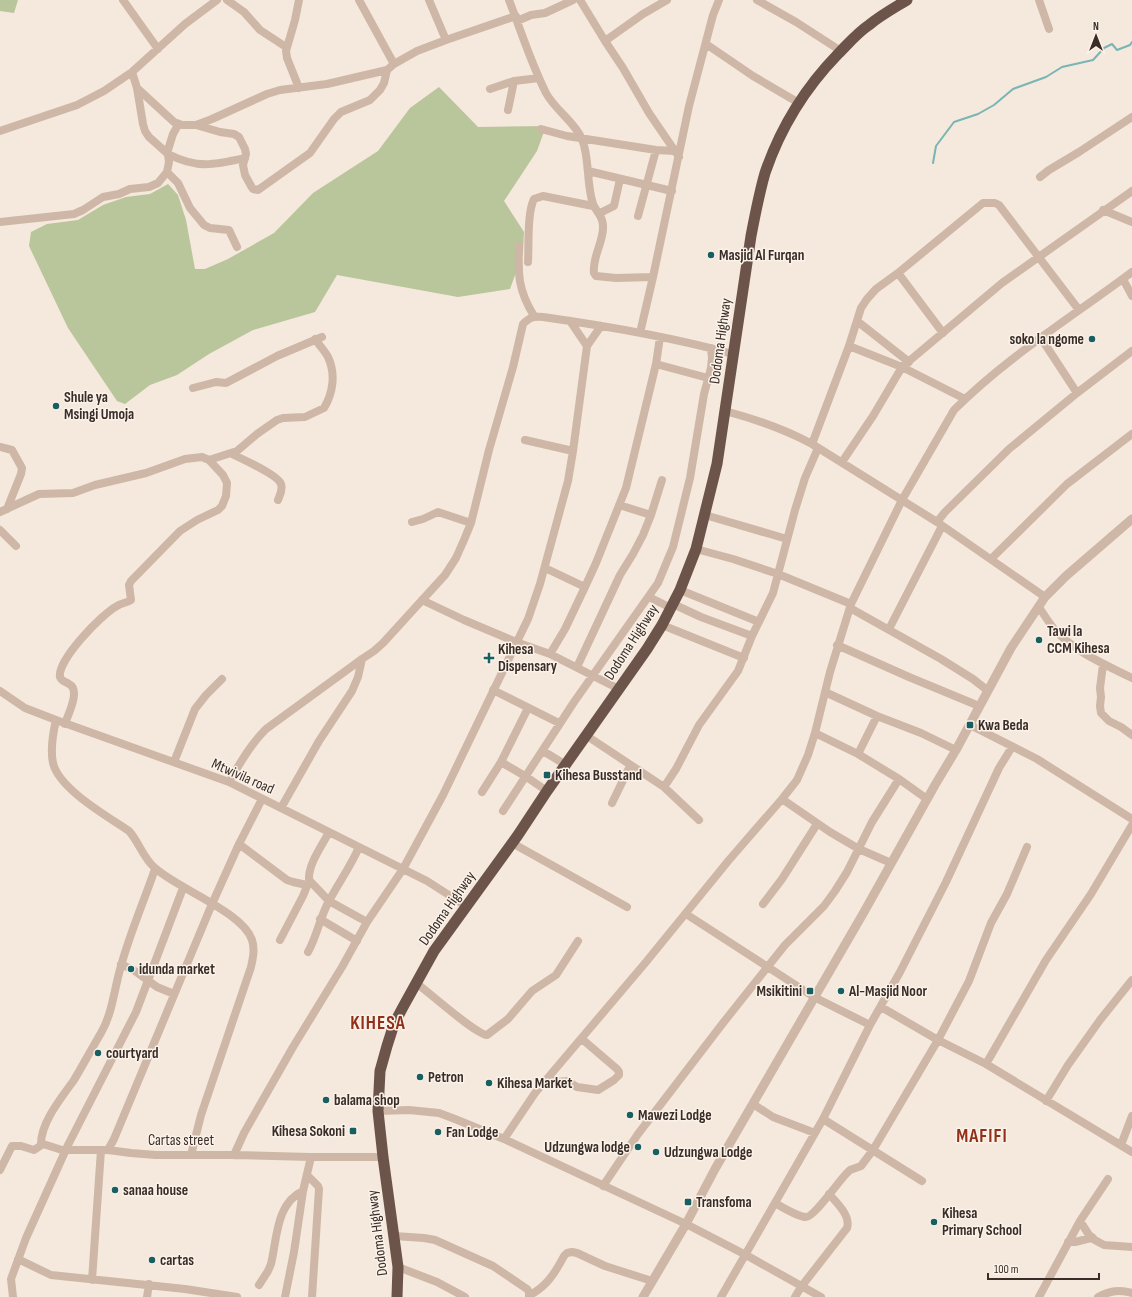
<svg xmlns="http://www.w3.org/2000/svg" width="1132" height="1297" font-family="'Sofia Sans Condensed',sans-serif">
<rect width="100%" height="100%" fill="#f5e8dc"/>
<path fill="#b9c59a" d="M0,0H18L14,13L0,11Z
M439,87L478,127L546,126L537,151L504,201L524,232L523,253L510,289L458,297L337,275L315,312L253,330L209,354L177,375L150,385L125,404L117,401L68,328L29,246L31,232L47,224L78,220L103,205L126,197L150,194L168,184L178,195L186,220L195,269H205L228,259L274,233L313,193L378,151L410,108Z"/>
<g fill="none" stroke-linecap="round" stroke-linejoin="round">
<path stroke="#78b5b4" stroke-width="2" d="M933,163L936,146L954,122L978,114L994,105L1013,89L1046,77L1062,67L1093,60L1104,48L1112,44L1117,50L1130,45L1132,42"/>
<path stroke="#ceb7a6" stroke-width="8" d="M123,0L158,49
M227,0L244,12L260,30L286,47
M359,0L394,64
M429,0L446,40
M509,0C521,31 531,63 546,93C555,110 574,121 582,139C590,159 586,183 593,204C596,212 603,215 603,226C604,241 592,257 594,273L596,276L616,278L653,277
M580,0L605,41L623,68L649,113L679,157
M757,0L796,22L841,51
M1039,0L1049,29
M517,21L531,15L545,13L573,0
M605,41L643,14L667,0
M706,44L753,76L799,103
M137,88L174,122L182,125H196L212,119L267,94L280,90L327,84L387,70
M299,88L287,58L286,51L295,20L299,0
M490,89L514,81L539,78
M508,110L514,81
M196,125L220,132L234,134L239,137L245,149L246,154L243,165L245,175L251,186L253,189L258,190L310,153L334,119L341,112L370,100L380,90L384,83L387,70L394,64L417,51L446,40L516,16
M541,129L567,136L656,150L675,151
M0,131L77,105L104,91L132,72L185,24L217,0
M167,153L173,134L178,125
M168,154C197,169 214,165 245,158
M588,171L672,191
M167,172L178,183L190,208L204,225L210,228L229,230L237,247
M1040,177L1049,170L1079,152L1132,117
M1103,210L1132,222
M600,213L614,206L620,179
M638,216L656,150
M0,222L74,214L83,210L103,197L119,194L130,189L149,187L158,183L167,172L169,162L168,154L149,137L145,131L143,124L137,88L132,72
M519,246C518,275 518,290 534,316
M528,262C529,245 527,213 534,199L543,196L593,206
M898,273L943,333
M1123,279L1132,296
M570,321L587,346
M857,321L909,362
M640,333L653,277L689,106L713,15L719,0
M1041,338L1077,393
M849,346L902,367L965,399
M656,364L708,378
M193,388L216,382L226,383L277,356L322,337
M725,411C755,419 784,429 812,444L937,522L1045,597
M525,440L573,451
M812,444L849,346L861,308L867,299L876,289L898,273L983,203H995L999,205L1079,310
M0,447L12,450L22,468L21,474L7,509
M232,454C242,459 278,475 281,484C283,490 280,495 278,500
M209,460L237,451L257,434L277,420L283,418L305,417L324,408C333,393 336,374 328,357C325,351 319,345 315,339
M842,462L873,416L902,367L1002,283L1132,191
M619,505L651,515
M0,512L39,494L73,493L95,485L146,473L185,459L202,457L209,460L223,475L227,483L226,496L222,506L218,510L197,520L180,531L131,581L129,585L131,600C127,603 121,603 117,606C102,614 57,660 60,677C61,681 66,682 69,684C81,690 68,714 65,724
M705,515L787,539
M412,522L423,519L438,512L471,523
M937,522L945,512L1009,449L1077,393L1132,351
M0,530L16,546
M696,549L733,559L778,574L851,604
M991,559L1067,484L1132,434
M545,568L585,587
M680,590L759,622
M649,597L671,608
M422,600L464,620L516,642L550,654L619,689
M673,604L701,617L752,636
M1039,607C1044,615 1049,623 1055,630C1075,652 1106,665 1132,678
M850,608L941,659L973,679L987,690
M662,625L744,658
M889,629L942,526
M837,645L909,677L979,706
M550,654L565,629L585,587L596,563L626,488L656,364L660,337
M1103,665L1100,688L1101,697L1100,706L1101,713L1109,721L1121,727L1132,735
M577,667L620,575L633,554L643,535L651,515L662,480
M493,690L559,723
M0,691L25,708L56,720L229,782L427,881L466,906
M825,692L877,716L921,733L956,750
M56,720C53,733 50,749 53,763C59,789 107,816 129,831C139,842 143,858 155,868C178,889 243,912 252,940C255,949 253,958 251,967L201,1115L191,1155
M970,725L1037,759L1132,819
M815,733L858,754L899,779L927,799
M587,736L664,787L699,820
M543,751L566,765
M858,754L877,716
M174,762L195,709L206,695L222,679
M501,762L525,776L547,791
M229,782C240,763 250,745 266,729L362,659L374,651L383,643L445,575L456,558L464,540L471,523L489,450L513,367L523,324C530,317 534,316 543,317C607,326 671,337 733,354
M664,787L676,769L699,725L738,671L752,636L773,593L795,510L805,478L818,448
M482,792L501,762L528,708
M782,799L830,832L859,849L891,863
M612,803L630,766
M281,808L319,741L352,691L358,677L362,659
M503,811L574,702L658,583L673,547L690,478L704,394L711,368L712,358L711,348
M329,832C322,846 308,864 309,880L329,901L367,922
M512,843L627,907
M239,844L287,880L293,882L307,885
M763,904L782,879L817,824
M686,914L814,997L870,1025
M320,919L357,941
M280,940L303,896L309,881
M308,952C317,936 320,917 329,901C339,882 351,866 359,847
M121,964L135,971L157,987L174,994
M416,983C429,992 475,1034 487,1035L508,1019L532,991L556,975L578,941
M881,1007L938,1040L986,1064L1132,1152
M986,1064L1046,960L1091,894L1132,825
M548,1078L557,1082L567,1081L577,1087L598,1090L614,1080L619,1075V1072L617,1069L582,1039
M1046,1101L1068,1065L1100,1020L1132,980
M753,1104L773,1117L815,1133
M378,1111L409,1110L439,1113L455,1119L504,1139L686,1224L746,1255L821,1297
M823,1119L922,1181
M504,1139L535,1093L646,962L729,860L782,799L797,780L808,755L815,733L830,672L851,604L902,500L954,410C1007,357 1072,317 1132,272
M41,1144C41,1122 62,1097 74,1080C83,1065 92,1048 101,1033C113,1012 114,989 121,966C130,933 144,901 155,869
M1121,1145L1132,1116
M108,1150L114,1139L212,904L239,844L262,799
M234,1155L244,1133L293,1047L342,967L367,922L403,869L443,795L528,619L540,584L568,481L573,451L587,346L601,326
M0,1170L12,1146H21L34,1150L43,1144L62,1150H108L131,1153L156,1155H234L311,1157H383
M307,1175L318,1186L319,1189L312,1297
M603,1186L638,1134L723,1023L785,945L824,906L835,891L847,872L872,822L899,779
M775,1203C782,1207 798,1217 806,1217C814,1217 839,1181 846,1174L850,1170L861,1166L873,1150L938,1040L969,981L991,923L1007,894L1027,847
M1080,1221L1089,1235L1093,1238
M394,1236L424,1238L435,1240L493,1266L527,1289L529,1292V1297
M1068,1242H1075L1091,1238L1104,1245L1132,1247
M18,1259L51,1275L185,1289L237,1297
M398,1267L437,1282L465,1297
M92,1280L101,1150
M259,1285L268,1271L271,1264C277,1239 276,1203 303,1191
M530,1295C547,1286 555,1273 564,1256L567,1253L572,1252L577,1253L605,1266L652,1281
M13,1297L11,1279L26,1238L68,1145L136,1012L183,888
M147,1297L149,1284
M285,1297L294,1252L303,1191L311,1157
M721,1297L823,1119L870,1025L900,972L946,882L999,768L1012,747
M795,1297L801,1287L847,1228C851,1216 837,1203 829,1194
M1039,1297L1080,1221L1108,1179
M1098,1297C1110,1291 1119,1289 1132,1293"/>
<path stroke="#ceb7a6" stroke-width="9" d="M643,1297L686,1224L715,1169L864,912L935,785L956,750L1011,648L1045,597L1066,576L1132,519"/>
<path stroke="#6c544a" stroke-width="11" d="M397,1297L398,1267L383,1157L378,1111L380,1071L387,1046L394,1024L403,1007L434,951L518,835L547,791L647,649L662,625L680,590L696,549L717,464L751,236C755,215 759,194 765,173C780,129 805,88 838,54C848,44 857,33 869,25C881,15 894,8 907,0"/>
</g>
<g fill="#195e60" stroke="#fbf2e9" stroke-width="1.5">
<circle cx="711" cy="255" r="4"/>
<circle cx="1092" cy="339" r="4"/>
<circle cx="56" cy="406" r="4"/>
<circle cx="1039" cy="640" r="4"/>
<path d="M487 652h4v4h4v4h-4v4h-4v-4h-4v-4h4z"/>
<rect x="966" y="721" width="8" height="8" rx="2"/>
<rect x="543" y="771" width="8" height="8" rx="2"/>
<circle cx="131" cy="969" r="4"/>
<rect x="806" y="987" width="8" height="8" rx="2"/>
<circle cx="841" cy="991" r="4"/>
<circle cx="98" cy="1053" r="4"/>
<circle cx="420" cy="1077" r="4"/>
<circle cx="489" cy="1083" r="4"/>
<circle cx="326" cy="1100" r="4"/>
<circle cx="630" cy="1115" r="4"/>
<rect x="349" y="1127" width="8" height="8" rx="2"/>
<circle cx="438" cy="1132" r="4"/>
<circle cx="638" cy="1147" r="4"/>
<circle cx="656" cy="1152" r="4"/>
<circle cx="115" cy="1190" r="4"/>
<rect x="684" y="1198" width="8" height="8" rx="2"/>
<circle cx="934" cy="1222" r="4"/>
<circle cx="152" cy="1260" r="4"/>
</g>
<g text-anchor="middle" stroke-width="3" stroke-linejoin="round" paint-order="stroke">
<g font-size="15" font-weight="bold" fill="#3a2d28" stroke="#fbf2e9" text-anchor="start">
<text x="719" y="260">Masjid Al Furqan</text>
<text x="1084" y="344" text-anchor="end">soko la ngome</text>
<text x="64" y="402">Shule ya<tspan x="64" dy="17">Msingi Umoja</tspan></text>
<text x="1047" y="636">Tawi la<tspan x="1047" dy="17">CCM Kihesa</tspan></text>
<text x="498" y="654">Kihesa<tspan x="498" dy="17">Dispensary</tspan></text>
<text x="978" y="730">Kwa Beda</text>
<text x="555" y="780">Kihesa Busstand</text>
<text x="139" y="974">idunda market</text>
<text x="802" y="996" text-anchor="end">Msikitini</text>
<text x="849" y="996">Al-Masjid Noor</text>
<text x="106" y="1058">courtyard</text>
<text x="428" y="1082">Petron</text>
<text x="497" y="1088">Kihesa Market</text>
<text x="334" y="1105">balama shop</text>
<text x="638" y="1120">Mawezi Lodge</text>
<text x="345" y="1136" text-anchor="end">Kihesa Sokoni</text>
<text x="446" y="1137">Fan Lodge</text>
<text x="630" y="1152" text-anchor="end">Udzungwa lodge</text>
<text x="664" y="1157">Udzungwa Lodge</text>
<text x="123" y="1195">sanaa house</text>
<text x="696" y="1207">Transfoma</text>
<text x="942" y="1218">Kihesa<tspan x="942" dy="17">Primary School</tspan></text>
<text x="160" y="1265">cartas</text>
</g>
<g font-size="15" fill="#3a2d28" stroke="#fbf2e9">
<text transform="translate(720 341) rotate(-82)" y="5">Dodoma Highway</text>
<text transform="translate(631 642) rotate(-57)" y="5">Dodoma Highway</text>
<text transform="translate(243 776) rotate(24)" y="5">Mtwivila road</text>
<text transform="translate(447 908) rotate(-55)" y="5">Dodoma Highway</text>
<text x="181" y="1145">Cartas street</text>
<text transform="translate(377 1233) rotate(-97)" y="5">Dodoma Highway</text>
</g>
<g font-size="19" font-weight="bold" letter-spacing="1" fill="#912f19" stroke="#fbf2e9">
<text x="378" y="1029">KIHESA</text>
<text x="982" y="1142">MAFIFI</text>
</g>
</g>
<g transform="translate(1096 36)" stroke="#fbf2e9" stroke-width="3" paint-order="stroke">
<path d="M0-3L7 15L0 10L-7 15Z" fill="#3a2d28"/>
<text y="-6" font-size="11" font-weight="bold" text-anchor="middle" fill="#3a2d28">N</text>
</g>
<path d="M988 1273v6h111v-6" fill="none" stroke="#3a2d28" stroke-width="2"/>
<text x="994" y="1273" font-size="12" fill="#3a2d28" stroke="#fbf2e9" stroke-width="3" paint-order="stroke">100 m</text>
</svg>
